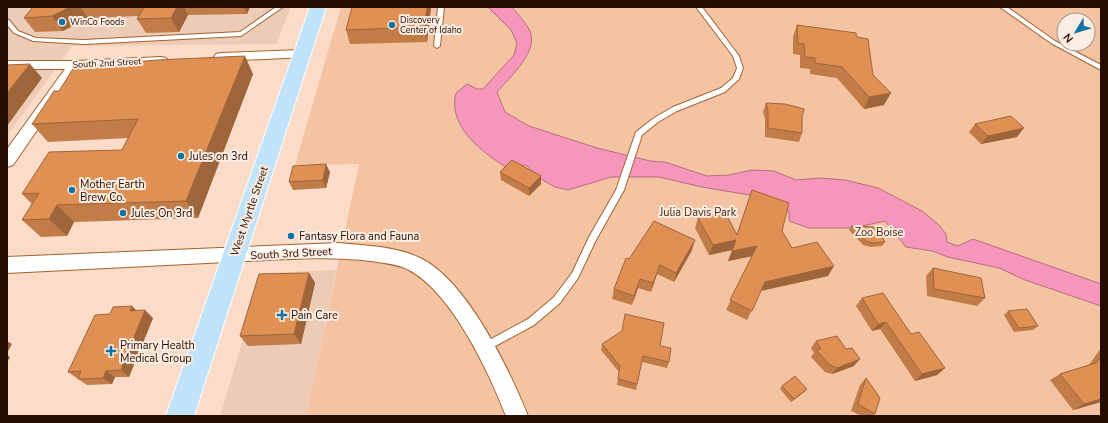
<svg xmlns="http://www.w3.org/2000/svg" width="1108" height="423" font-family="'Nunito Sans',sans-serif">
<rect width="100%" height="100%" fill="#fadcc8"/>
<path fill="#ecccb6" d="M10,7H291L276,44L72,46L7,136V11Z
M336,270L306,416H220L263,273Z"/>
<path fill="#f4c3a2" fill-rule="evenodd" d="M341,7H1101V416H306L359,164L295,165ZM1064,20H1088V44H1064Z"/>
<path fill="#f796bb" stroke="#b86d83" d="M488,7H512C517,14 525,21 529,29C541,50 509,78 497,92L505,112L529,126L597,148L650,161L665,162L707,176L729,175L752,170L774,171L796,180L820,178L845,180L878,188L922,211L938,224L946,234L947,242L958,246L973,239L1101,284V306L1025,280L999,268L948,257L932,251L906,247L885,221L853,228H809L789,221V211L755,196L702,187L659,177H611L568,190L555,187L541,179L526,165L506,167C485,154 459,135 455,109C454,104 455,98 456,93L467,84L477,89H483L514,55L517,43L511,30Z"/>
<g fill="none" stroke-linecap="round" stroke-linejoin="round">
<defs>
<path id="service" d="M276,7H283L241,36L84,44L33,41L14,33L7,25V19L9,20L18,31L36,38L84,40L240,32Z
M438,7H444L440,46L437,48L434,46Z
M696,7H702L739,56L743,68L739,79L725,92L677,111L658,122L642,135L624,190L596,240L578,278L560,303L534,325L488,350L485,351L482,350L480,347L482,344L528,319L554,297L572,273L589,237L616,190L636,132L654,118L673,107L721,88L733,78L737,68L733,56Z
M1000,7H1007L1055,41L1101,65V70L1051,43Z"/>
<path id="minor" d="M302,50L307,51L309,54L307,57L221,61L216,60L214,57L216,54L221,53Z
M161,57L166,58L168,61L166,64L79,69L13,165L7,167V149L65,69H7V61H75Z
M339,243C367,246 397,246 422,259C468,283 509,369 528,416H506C489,372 452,293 409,270C398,264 384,263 371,261C324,255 275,260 227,262C154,266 80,269 7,273V257Z"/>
<path id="primary" d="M310,7H326L194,416H166Z"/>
</defs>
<use href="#service" stroke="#a3622f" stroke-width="2"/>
<use href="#minor" stroke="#a3622f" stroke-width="2"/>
<use href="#primary" stroke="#fff" stroke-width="2"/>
<use href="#service" fill="#fff" fill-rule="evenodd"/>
<use href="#minor" fill="#fff" fill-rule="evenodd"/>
<use href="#primary" fill="#c0e3f9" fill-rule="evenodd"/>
</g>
<path fill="#c27c48" d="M33,7H250L247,14L188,15L179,32L146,33L137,19L138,16L88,18L63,31L35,32L24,18Z
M431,7L427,42L350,44L346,30Z
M797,25L857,37L873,75L884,105L864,109L837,78L810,74V69L800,68V55L793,54V37Z
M253,74L198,218L74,222L67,236L41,237L22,220L32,204L22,194L122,150L128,138L48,142L32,124Z
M766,103L802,117V133L799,142L765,137V119L763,112Z
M975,124L1017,137L981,144L969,132Z
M330,172L326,188L293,190L289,182Z
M500,172L541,184L529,196L501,180Z
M752,190L782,231L792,248L828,276L761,291L747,320L726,310L752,256L728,261L732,250L709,255L695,228L698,218L737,234Z
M851,226L885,242L882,246L871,247L863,245L849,230Z
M692,250L674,282L657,274L651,292L638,288L632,305L612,299L614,289L629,259Z
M933,268L985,298L977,306L927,296L926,276Z
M309,273L315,283L301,344L248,346L240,336Z
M862,298L911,334L945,368L937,375L915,381L880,329L872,331L856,306Z
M137,311L153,318L129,377H115L112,384L87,385L68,372Z
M1008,311L1038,326L1033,330L1014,332L1004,315Z
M816,341L854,366L832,374L825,372L811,357L814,353L811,348Z
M602,344L660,346L669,362L667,368L642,362L636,390L617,385L619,372L601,350Z
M1101,348V402L1073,410L1050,380L1060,374L1089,365Z
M866,378L875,414L872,416H862L851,411L860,385Z
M782,386L807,389L804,392L791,402L780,389Z"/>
<path fill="#9e653b" d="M70,7H80L88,18L63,31L52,16Z
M177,7H184L188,15L179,32L171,18Z
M244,7H250L247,14Z
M427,7H431L427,42L424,27Z
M245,56L253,74L198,218L186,201Z
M30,64L42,78L7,126V93Z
M891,93L884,105L864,109L869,97Z
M1024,128L1017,137L981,144L988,136Z
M326,164L330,172L326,188L323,180Z
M541,176V184L529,196V188Z
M57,205L74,222L67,236L49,219Z
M695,240L692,250L674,282L676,273Z
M736,240L732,250L709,255L713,245Z
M757,246L753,256L728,261L732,251Z
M660,265L651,292L653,283Z
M834,266L828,276L760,291L765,282Z
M309,273L315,283L301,344L294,334Z
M640,279L638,288L632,305L634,296Z
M132,306L140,314L130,311Z
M145,310L153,318L129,377L121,370Z
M886,322L880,329L872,331L878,324Z
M7,341L12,344L7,353Z
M7,355L10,357L7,363Z
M860,359L854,366L832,374L837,368Z
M945,368L937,375L915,381L922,374Z
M106,371L115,377L112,384L103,378Z
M807,389L804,392L791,402L794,399Z
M1101,399V402L1073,410L1084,404Z"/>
<path fill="#e19054" stroke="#9e653b" d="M33,7H70L52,16L24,18Z
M144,7H177L171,18L137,19Z
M352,7H427L424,27L346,30Z
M797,25L856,33L857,37L868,39L873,75L891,93L869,97L842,67L815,63V58L805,57L804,44L798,43Z
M245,56L186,201L57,205L49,219L22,220L39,193L22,194L49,152L122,150L138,119L32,124L54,91H59L74,67L157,60Z
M30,64L7,93V65Z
M766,103L785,104L804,109L802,117V133L768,128V111Z
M1011,116L1024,128L988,136L975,124Z
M512,160L541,176L529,188L500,172Z
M326,164L323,180L289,182L293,166Z
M752,190L789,203L782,231L792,248L817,242L834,266L765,282L752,311L730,300L757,246L732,251L736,240L713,245L698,218L725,212L737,235Z
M654,221L695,240L676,273L660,265L653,283L640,279L634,296L614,289L626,258L629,259Z
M851,226L873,227L879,232L885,242L873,243L866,241Z
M933,268L981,278L985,298L934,289Z
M309,273L294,334L240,336L259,274Z
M883,293L911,334L919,332L945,368L922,374L886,322L878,324L862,298Z
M132,306L130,311L145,310L121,370L106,371L103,378L78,379L81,371L68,372L95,315L110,314L113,307Z
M1027,309L1038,326L1019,328L1008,311Z
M625,314L664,323L660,346L671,348L669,362L643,356L637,384L618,379L620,366L602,344L622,331Z
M837,336L846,349L852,348L860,359L837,368L830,365L816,350L821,349L816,341Z
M1101,357V399L1084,404L1060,374L1096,363Z
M795,376L807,389L794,399L782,386Z
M866,378L880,398L875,414L858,404Z"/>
<g fill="#1273a0" stroke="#fcede3" stroke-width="1.5">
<circle cx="62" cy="22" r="4"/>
<circle cx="392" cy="25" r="4"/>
<circle cx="181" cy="156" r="4"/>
<circle cx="72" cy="190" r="4"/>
<circle cx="123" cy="213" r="4"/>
<circle cx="291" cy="236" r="4"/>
<path d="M280 309h4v4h4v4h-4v4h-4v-4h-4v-4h4z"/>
<path d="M109 345h4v4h4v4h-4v4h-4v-4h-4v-4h4z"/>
</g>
<g text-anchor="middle" stroke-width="4" stroke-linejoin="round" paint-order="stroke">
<g font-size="9" fill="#250c00" stroke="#fcede3" text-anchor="start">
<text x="400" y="23">Discovery<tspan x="400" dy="10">Center of Idaho</tspan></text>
<text x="70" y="25">WinCo Foods</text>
</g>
<g font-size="9" fill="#250c00" stroke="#fcede3">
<text transform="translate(107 63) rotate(-3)" y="3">South 2nd Street</text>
</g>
<g font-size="11" fill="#250c00" stroke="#fcede3" text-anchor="start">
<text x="189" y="160">Jules on 3rd</text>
<text x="80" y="188">Mother Earth<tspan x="80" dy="13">Brew Co.</tspan></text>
<text x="131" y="217">Jules On 3rd</text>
<text x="299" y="240">Fantasy Flora and Fauna</text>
<text x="291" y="319">Pain Care</text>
<text x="120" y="349">Primary Health<tspan x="120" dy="13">Medical Group</tspan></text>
</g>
<g font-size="11" fill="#250c00" stroke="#fcede3">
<text transform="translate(249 211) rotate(-71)" y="4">West Myrtle Street</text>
<text transform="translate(291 253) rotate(-3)" y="4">South 3rd Street</text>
</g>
<g font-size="11" fill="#432309" stroke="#fcede3">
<text x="698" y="216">Julia Davis Park</text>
<text x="879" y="236">Zoo Boise</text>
</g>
</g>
<rect width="1108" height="423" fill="none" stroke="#250c00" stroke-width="16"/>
<g transform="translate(1076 32) rotate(232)"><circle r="19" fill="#fcede3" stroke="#a69388"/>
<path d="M0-3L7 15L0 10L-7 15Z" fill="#1273a0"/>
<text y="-6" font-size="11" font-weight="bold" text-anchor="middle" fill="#250c00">N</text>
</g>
</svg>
